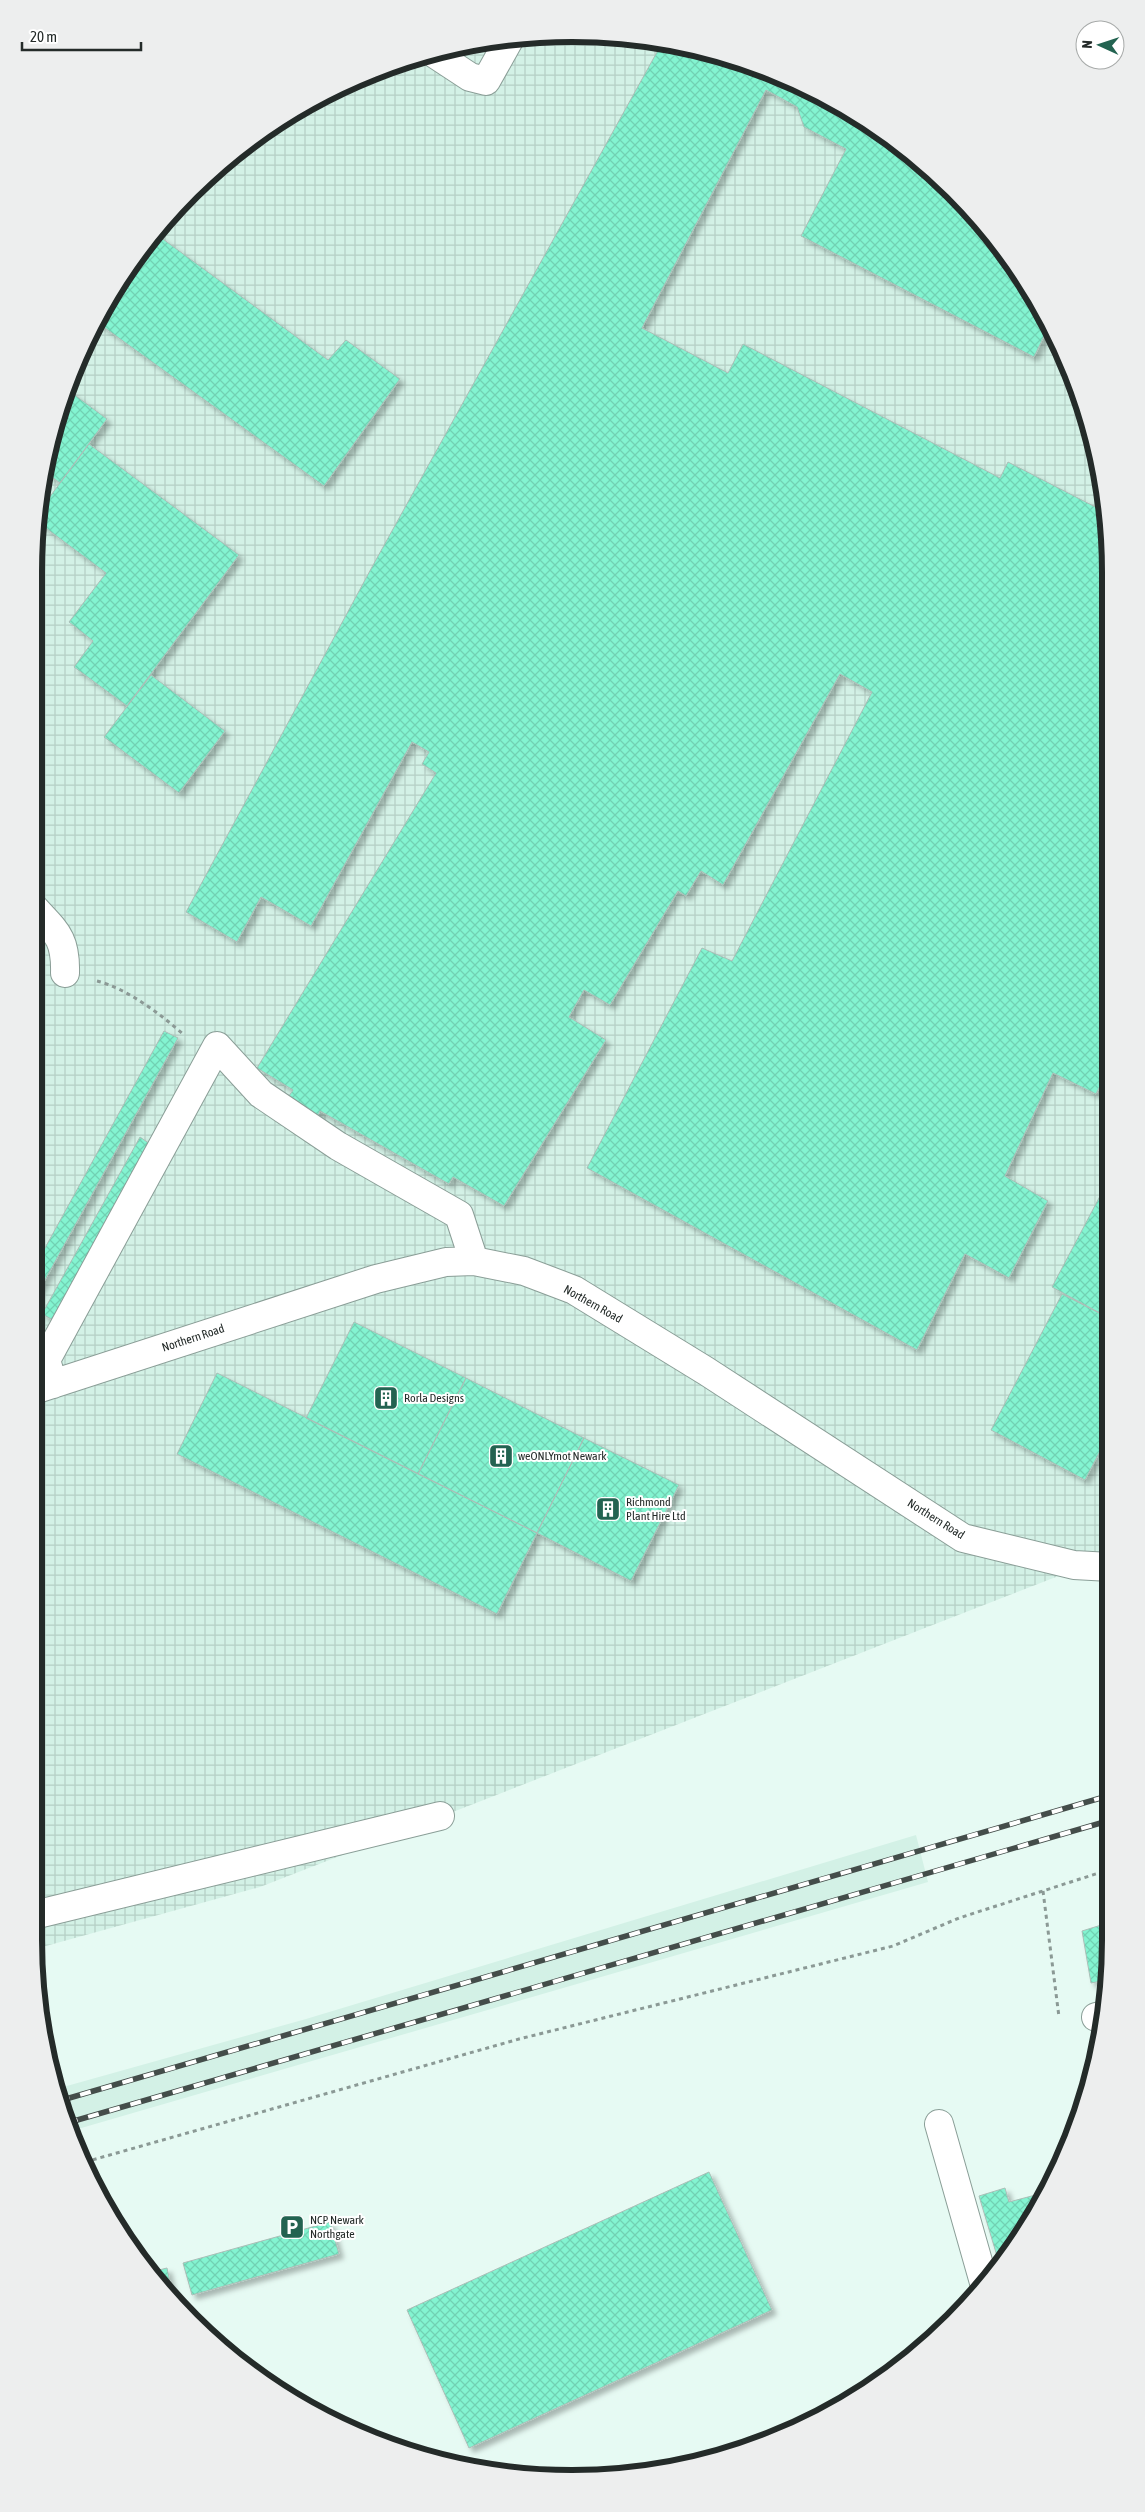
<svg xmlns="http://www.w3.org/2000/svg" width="1145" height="2512" font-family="'Asap Condensed',sans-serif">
<defs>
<pattern id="industrial-grid" width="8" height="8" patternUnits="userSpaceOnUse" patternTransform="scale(1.25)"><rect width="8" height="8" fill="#d3f1e6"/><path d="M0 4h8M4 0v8" fill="none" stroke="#b5cfc5"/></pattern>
<pattern id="building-cross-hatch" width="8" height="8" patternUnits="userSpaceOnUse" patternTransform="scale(1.25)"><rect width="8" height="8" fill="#83f4d1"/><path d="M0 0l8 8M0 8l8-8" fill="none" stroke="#71d1b3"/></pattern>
<filter id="shadow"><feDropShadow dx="4.5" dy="4.5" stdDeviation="2.5" flood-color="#0004"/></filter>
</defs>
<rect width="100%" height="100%" fill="#e6faf3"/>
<path fill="#d3f1e6" d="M916,1835L928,1882L71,2131L62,2113L56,2089L306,2019Z"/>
<path fill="url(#industrial-grid)" d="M572,34L677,44L778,75L900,145L1000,244L1070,366L1107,502L1110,1556L260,1887L35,1949L34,572L44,468L75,367L124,273L191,192L273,125L366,75L467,44Z"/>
<path fill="url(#building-cross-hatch)" stroke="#abbeb7" filter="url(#shadow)" d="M662,43L677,44L778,75L900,145L1000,244L1048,328L1034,357L801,236L846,149L804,127L797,107L766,90L642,328L728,373L743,344L1000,478L1008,462L1107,513L1108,1070L1096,1094L1053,1073L1005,1176L1048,1201L1009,1278L965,1254L917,1350L587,1168L702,948L732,961L872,692L840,674L723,885L701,871L686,896L678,891L610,1005L584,990L569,1017L606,1040L504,1206L453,1177L449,1184L320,1111L316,1120L285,1102L293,1090L257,1068L436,773L422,764L429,752L412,742L311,926L261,897L237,942L186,912L372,567Z
M156,234L328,360L346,340L400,379L324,486L98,323L124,273Z
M68,390L107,419L60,483L44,471Z
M89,444L239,555L127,706L74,667L93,641L69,622L106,573L39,523L40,510Z
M151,675L225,731L179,793L104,737Z
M164,1031L178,1038L34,1300V1268Z
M140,1137L150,1144L53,1320L42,1314Z
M1109,1179V1318L1052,1287Z
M1062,1294L1109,1318L1110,1432L1085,1480L991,1430Z
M354,1322L466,1378L418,1474L306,1418Z
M217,1373L537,1533L497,1614L177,1454Z
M466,1378L584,1438L537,1533L418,1474Z
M584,1438L679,1485L631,1581L537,1533Z
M1111,1922L1107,1980L1091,1983L1082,1931Z
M1098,2054L1093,2070L1089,2057Z
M709,2172L772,2310L469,2448L407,2310Z
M1005,2188L1009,2202L1043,2193L1044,2195L1021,2239L1000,2266L979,2196Z
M330,2222L339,2254L192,2295L183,2263Z
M167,2268L174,2301L151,2272Z"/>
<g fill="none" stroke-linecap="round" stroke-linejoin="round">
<defs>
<path id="minor" d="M435,54L470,77L486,81L509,40
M34,908C56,932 66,938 65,973
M53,1384L46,1360L217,1046L261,1094L338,1146L459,1215L474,1261
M34,1390L376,1279L446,1262L474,1261L524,1271L574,1290L706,1371L963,1538L1074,1565L1110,1567
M34,1915L440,1816
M1096,2017L1104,2015
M939,2124L985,2286"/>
</defs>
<use href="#minor" stroke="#8a9e97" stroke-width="30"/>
<path stroke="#8b9995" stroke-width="3" stroke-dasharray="4 4" stroke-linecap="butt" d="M97,981C126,988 162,1015 184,1035
M1043,1891L1059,2017
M85,2162L519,2039L893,1946L959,1918L1111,1869"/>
<use href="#minor" stroke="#fff" stroke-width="28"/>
<defs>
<path id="rail" d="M59,2101L1111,1795
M67,2123L1111,1820"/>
</defs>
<use href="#rail" stroke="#444d4a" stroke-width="5.5"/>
<use href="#rail" stroke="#fff" stroke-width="4" stroke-dasharray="11" stroke-linecap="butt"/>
</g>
<defs>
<symbol id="building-square" viewBox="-11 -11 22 22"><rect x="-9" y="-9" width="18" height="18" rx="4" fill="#236351" stroke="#fff"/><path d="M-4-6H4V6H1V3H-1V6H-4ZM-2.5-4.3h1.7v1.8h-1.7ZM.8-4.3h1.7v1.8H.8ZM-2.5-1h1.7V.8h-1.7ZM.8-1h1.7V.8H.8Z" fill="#fff"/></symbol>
<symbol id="parking-square" viewBox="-11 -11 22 22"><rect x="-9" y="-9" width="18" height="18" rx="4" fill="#236351" stroke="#fff"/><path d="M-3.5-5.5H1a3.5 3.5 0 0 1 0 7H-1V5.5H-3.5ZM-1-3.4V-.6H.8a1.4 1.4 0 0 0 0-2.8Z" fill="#fff"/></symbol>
</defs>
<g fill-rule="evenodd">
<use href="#building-square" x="372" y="1384" width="28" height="28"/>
<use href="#building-square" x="487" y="1442" width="28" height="28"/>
<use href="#building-square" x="594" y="1495" width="28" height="28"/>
<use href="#parking-square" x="278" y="2213" width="28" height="28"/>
</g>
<g text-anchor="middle" stroke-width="4" stroke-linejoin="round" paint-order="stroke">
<g font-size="12" fill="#242b29" stroke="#fff">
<text transform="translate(593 1304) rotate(29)" y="4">Northern Road</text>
<text transform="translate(193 1338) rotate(-18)" y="4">Northern Road</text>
<text transform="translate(936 1519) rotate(32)" y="4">Northern Road</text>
</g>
<g font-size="12" fill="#242b29" stroke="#fff" text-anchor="start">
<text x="404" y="1402">Rorla Designs</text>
<text x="518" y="1460">weONLYmot Newark</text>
<text x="626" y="1506">Richmond<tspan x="626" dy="14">Plant Hire Ltd</tspan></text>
<text x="310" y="2224">NCP Newark<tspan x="310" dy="14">Northgate</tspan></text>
</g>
</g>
<path d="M0 0H1145V2512H0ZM572 42H572A530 530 0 0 1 1102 572V1940A530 530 0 0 1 572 2470H572A530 530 0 0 1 42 1940V572A530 530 0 0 1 572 42Z" fill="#edeeee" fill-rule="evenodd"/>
<path fill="none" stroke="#242b29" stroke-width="6" d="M572 42H572A530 530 0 0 1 1102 572V1940A530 530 0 0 1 572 2470H572A530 530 0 0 1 42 1940V572A530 530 0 0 1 572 42Z"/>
<g transform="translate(1100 45) rotate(273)"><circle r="24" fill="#ffffff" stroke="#a7aaa9"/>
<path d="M0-4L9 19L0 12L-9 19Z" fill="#236351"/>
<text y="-8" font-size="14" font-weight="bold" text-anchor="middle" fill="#242b29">N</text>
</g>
<path d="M22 42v8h119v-8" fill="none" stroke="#242b29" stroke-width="2.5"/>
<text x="30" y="42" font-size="15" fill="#242b29" stroke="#ffffff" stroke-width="4" paint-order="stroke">20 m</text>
</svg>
